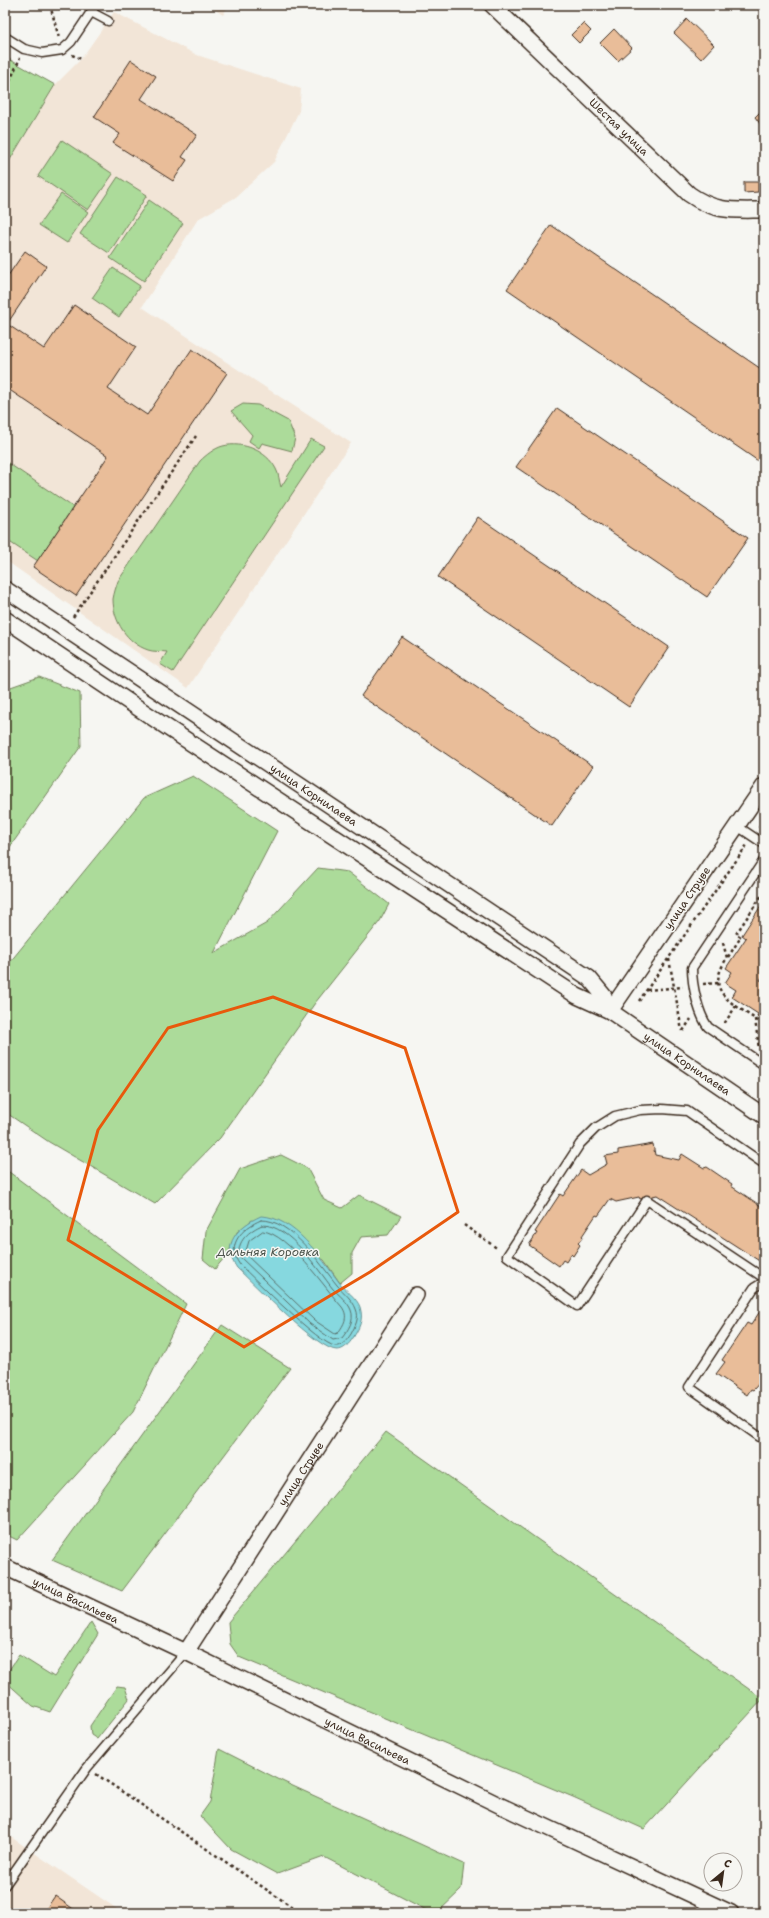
<svg xmlns="http://www.w3.org/2000/svg" width="769" height="1918" font-family="'Shantell Sans',sans-serif">
<rect width="100%" height="100%" fill="#f6f6f2"/>
<filter id="ink" filterUnits="userSpaceOnUse"><feTurbulence type="fractalNoise" baseFrequency=".025" numOctaves="2"/><feDisplacementMap in="SourceGraphic" scale="8" xChannelSelector="R" yChannelSelector="G"/><feConvolveMatrix kernelMatrix="1 2 1 2 8 2 1 2 1" color-interpolation-filters="sRGB"/></filter>
<g filter="url(#ink)">
<path fill="#f2e5d7" d="M208,5H229L223,15Z
M114,12L197,55L301,89L299,111L274,162L236,197L198,219L142,307L351,443L188,688L5,560V168L55,85L81,59Z
M5,1833L123,1913H5Z"/>
<path fill="#acdb9a" stroke="#74825c" d="M5,57L55,85L5,168Z
M62,140L113,174L88,210L38,176Z
M118,177L147,195L109,253L80,234Z
M61,194L88,212L67,243L39,225Z
M149,200L183,223L144,281L110,258Z
M113,268L140,286L119,317L92,298Z
M243,404L258,405L288,421L295,438L292,451L262,443L259,448L249,441L252,435L231,411Z
M311,439L324,446L173,672L160,664L167,652C161,651 153,652 148,650C127,643 113,621 113,599C114,593 116,587 118,581L200,461C206,455 215,448 223,446C243,441 267,451 276,469C279,474 279,481 281,487Z
M5,461L73,507L38,561L5,539Z
M39,677L80,693L81,746L5,854V689Z
M193,776L277,831L214,953L267,923L318,868L348,872L389,904L380,921L315,1003L220,1138L155,1204L49,1142L5,1112V968L144,798Z
M281,1155L307,1168L324,1200L342,1208L359,1195L401,1216L388,1235L361,1237L352,1253V1273L340,1283L324,1260L252,1220L237,1232L229,1252L215,1269L203,1259L206,1231L240,1169Z
M5,1169L186,1304L133,1412L17,1540L5,1534Z
M222,1325L290,1368L122,1591L52,1560Z
M386,1432L763,1699L644,1829L573,1797L239,1657L230,1644L228,1622Z
M91,1622L98,1634L50,1712L33,1706L5,1681V1676L19,1655L54,1677Z
M117,1686L125,1687L129,1699L97,1739L91,1735L90,1726Z
M219,1749L284,1782L464,1864L461,1890L437,1913H432L324,1857L277,1874L231,1849L200,1816L210,1802Z"/>
<path fill="#86d8df" stroke="#689292" d="M261,1216C294,1217 321,1258 339,1282C345,1290 357,1298 360,1307C364,1320 359,1328 353,1338C349,1344 344,1350 337,1350C319,1351 252,1282 237,1268C220,1245 238,1226 261,1216Z"/>
<g fill="none" stroke-linecap="round" stroke-linejoin="round">
<path stroke="#59706b" stroke-width="1" d="M261,1220C291,1219 320,1264 337,1285C343,1292 353,1300 356,1309C360,1318 355,1326 351,1334C347,1340 342,1347 335,1346C319,1344 255,1279 240,1265C225,1245 242,1228 261,1220Z
M262,1225C289,1224 318,1270 333,1289C339,1295 348,1302 351,1310C355,1320 348,1330 342,1338L333,1340L310,1324L240,1257C235,1242 250,1230 262,1225Z
M263,1231C289,1234 324,1287 342,1307C349,1317 344,1324 338,1333L335,1334L314,1320L245,1254L249,1241Z"/>
</g>
<path fill="#e9bd99" stroke="#3b2a1e" d="M687,19L714,45L701,59L674,33Z
M583,23L591,31L579,43L571,35Z
M614,29L632,48L618,61L600,43Z
M131,60L156,76L141,99L197,135L182,157L187,160L173,181L113,143L120,134L94,117Z
M761,111L764,114V129L755,117Z
M744,182H758V192L744,193Z
M551,225L764,371V465L507,289Z
M25,251L46,266L7,324L44,349L74,305L136,347L108,389L147,415L192,349L227,373L76,596L33,567L108,456L5,387V280Z
M557,408L748,538L707,597L516,467Z
M478,517L669,647L629,707L438,577Z
M402,637L593,766L552,826L361,696Z
M764,901V974L760,980L764,982V1022L757,1017L758,1014L732,997L736,990L725,983L732,972L726,968L746,938L742,935Z
M653,1144L655,1155L679,1160L682,1154L704,1168L707,1167L732,1184L731,1186L764,1208V1264L657,1195L640,1199L639,1197L616,1202L610,1199L598,1216L596,1215L582,1236L583,1237L578,1243L580,1245L573,1256L571,1254L566,1262L563,1260L559,1266L529,1245L537,1233L535,1232L560,1194L563,1196L581,1170L588,1175L607,1164L605,1156L618,1154V1150Z
M764,1305V1378L753,1390L751,1389L747,1395L716,1374L725,1362L722,1360L747,1323L751,1325Z
M55,1896L79,1913H43Z"/>
<g fill="none" stroke-linecap="round" stroke-linejoin="round">
<defs>
<path id="service" d="M91,12L108,21
M5,37L24,49L42,53L62,50L71,42L95,6
M737,826L764,844
M764,860L692,968C692,985 698,1013 708,1027L764,1065
M764,1164L687,1111L662,1109L640,1110L615,1116L596,1128L580,1144L507,1256L577,1306L647,1200L764,1278
M764,1282L754,1288L689,1387L764,1440
M5,1885L87,1768L186,1652"/>
<g id="minor">
<path id="s1" d="M492,5L689,194C716,213 733,210 764,210"/>
<path id="s2" d="M5,589L589,978L604,996L610,1011L577,996L165,726L5,619"/>
<path id="s3" d="M764,786L610,1011L764,1116"/>
<path id="s4" d="M5,1567L186,1652L499,1805L731,1913"/>
<path id="s5" d="M186,1652L416,1295"/>
</g>
</defs>
<use href="#service" stroke="#3b2a1e" stroke-width="11"/>
<use href="#minor" stroke="#3b2a1e" stroke-width="18"/>
<path stroke="#3b2a1e" stroke-width="2.5" stroke-dasharray="3 3" stroke-linecap="butt" d="M50,5L59,38
M72,55L81,59
M5,92L20,58
M73,617L196,436
M759,828L764,820
M723,943L727,958C714,978 714,991 736,1006L724,1024
M728,957L741,937L736,934L764,892
M669,959L682,1031
M703,984L719,983
M647,990L683,987
M639,1001L747,845
M736,1006L764,1025
M755,1019L759,1049
M683,1031L691,1019
M464,1225L498,1249
M96,1774L301,1913"/>
<use href="#service" stroke="#f6f6f2" stroke-width="8"/>
<use href="#minor" stroke="#f6f6f2" stroke-width="15"/>
</g>
</g>
<path fill="none" stroke="#e8590c" stroke-width="3" stroke-linejoin="round" d="M273,997L405,1048L458,1212L370,1272L244,1347L68,1240L98,1130L168,1028Z"/>
<g text-anchor="middle" stroke-width="3" stroke-linejoin="round" paint-order="stroke">
<g font-size="11" fill="#3b2a1e" stroke="#f6f6f2">
<text dy="4" stroke="none"><textPath href="#s1" startOffset="176">Шестая улица</textPath></text>
<text dy="4" stroke="none"><textPath href="#s2" startOffset="371">улица Корнилаева</textPath></text>
<text transform="translate(687 898) rotate(-56)" y="4">улица Струве</text>
<text dy="4" stroke="none"><textPath href="#s3" startOffset="366">улица Корнилаева</textPath></text>
<text dy="4" stroke="none"><textPath href="#s5" startOffset="212">улица Струве</textPath></text>
<text dy="4" stroke="none"><textPath href="#s4" startOffset="78">улица Васильева</textPath></text>
<text dy="4" stroke="none"><textPath href="#s4" startOffset="402">улица Васильева</textPath></text>
</g>
<g font-size="12" font-style="italic" fill="#4e564e" stroke="#f6f6f2">
<text x="268" y="1256">Дальняя Коровка</text>
</g>
</g>
<rect width="769" height="1918" fill="none" stroke="#f6f6f2" stroke-width="20"/>
<rect x="10" y="10" width="749" height="1898" fill="none" stroke="#3b2a1e" stroke-width="1.5" filter="url(#ink)"/>
<g transform="translate(723 1872) rotate(29)"><circle r="19" fill="#f6f6f2" stroke="#aba49d"/>
<path d="M0-3L7 15L0 10L-7 15Z" fill="#3b2a1e"/>
<text y="-6" font-size="11" font-weight="bold" text-anchor="middle" fill="#3b2a1e">С</text>
</g>
</svg>
